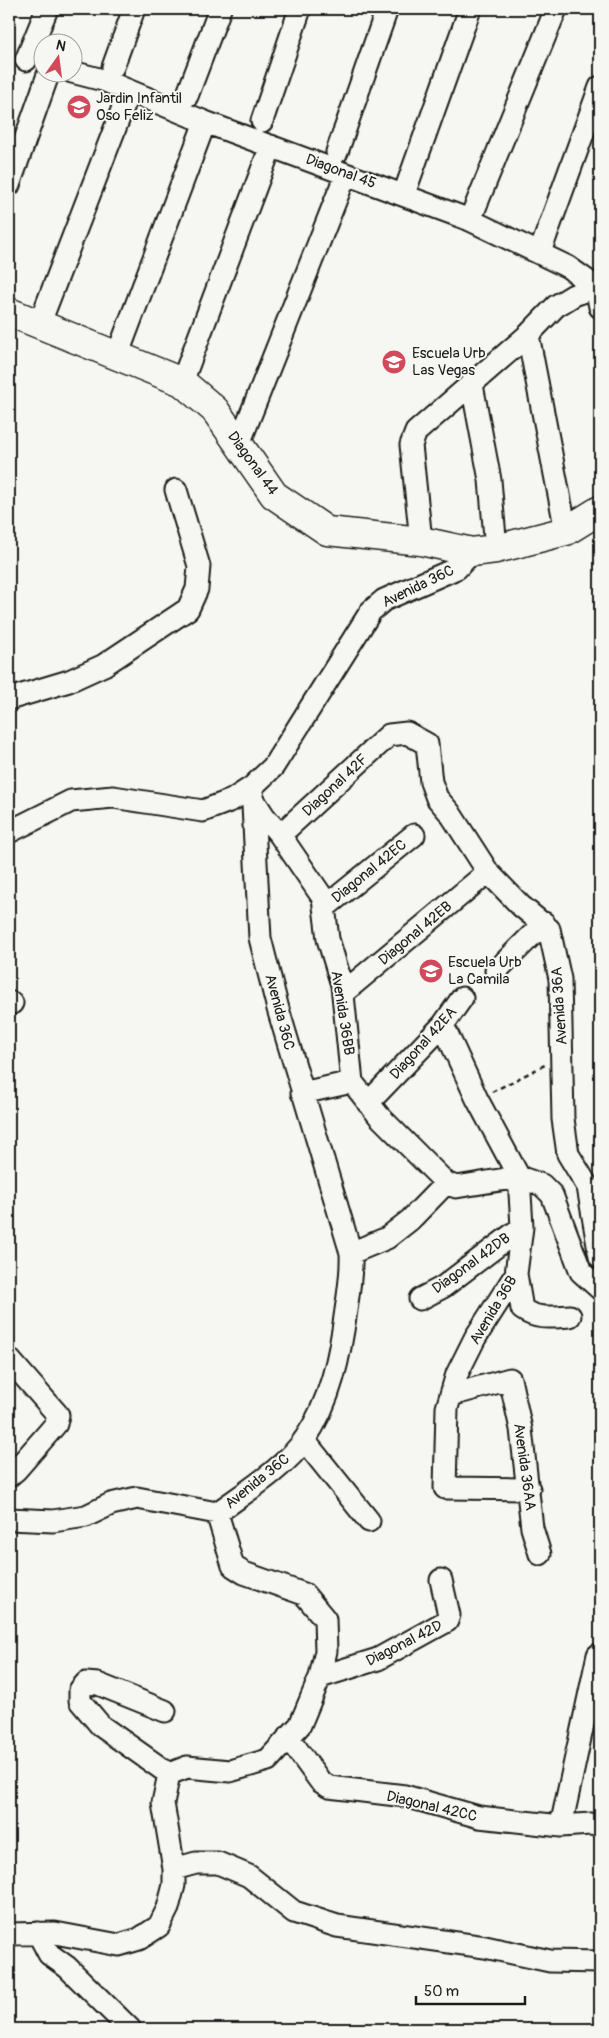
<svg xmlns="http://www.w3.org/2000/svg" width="609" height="2038" font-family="Pangolin,sans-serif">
<rect width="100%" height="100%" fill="#f6f6f2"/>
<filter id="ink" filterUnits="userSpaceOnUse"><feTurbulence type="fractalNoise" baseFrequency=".02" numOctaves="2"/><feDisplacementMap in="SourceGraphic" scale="10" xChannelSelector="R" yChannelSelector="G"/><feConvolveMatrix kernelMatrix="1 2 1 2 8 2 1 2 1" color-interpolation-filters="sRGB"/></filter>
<g filter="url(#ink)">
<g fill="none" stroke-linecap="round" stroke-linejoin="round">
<defs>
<path id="minor" d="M26,60L47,9
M113,67L134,9
M72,72L103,80L205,122L470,220L568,267L596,287L600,284
M187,96L220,9
M262,121L300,9
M337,152L387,9
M9,185L49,72
M404,194L470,9
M470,220L556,9
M540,252L600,87
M39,325L129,92
M528,335L566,531
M117,356L205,122
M182,382L271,146
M472,385L490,480L496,549
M239,444L346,174
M421,541L411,445L416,432L528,335L556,306L574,295L596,287L600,307
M9,699L69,681L104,665L188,609L197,589L199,566L176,490
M253,799L264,816L280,835L323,898L328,939L342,985L352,1082L379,1116L446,1183
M9,832L71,801L113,797L203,811L232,800L252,787
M280,835L389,735L407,733L427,744L431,782L437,798L450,813L488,872L521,906L549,929L560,979L563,1119L568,1154L588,1187L600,1257
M324,908L414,835
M496,971L544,923
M343,993L488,872
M9,1002L12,1003
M443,1025L477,1099L519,1177L522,1227L516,1274L475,1338L457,1374L447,1408L445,1488L529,1489
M302,1093L352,1082
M368,1103L443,1025L462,998
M351,1253L387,1238L410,1220L446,1183L456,1187L519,1177L542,1185L552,1195L581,1272L600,1289
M516,1274L522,1309C537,1320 552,1317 570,1316
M420,1299L443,1287L522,1227
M9,1359L58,1415L56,1424L16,1470L9,1476
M451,1395L510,1379L521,1429L532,1528L540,1554
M304,1440L369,1521
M217,1513C244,1493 286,1467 305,1439C331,1401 340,1355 346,1310C349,1290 352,1272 351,1253L278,1009L260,938L252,787L273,767L371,611L384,600L457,568L472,552
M9,1519L53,1521L86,1516L111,1504L137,1498L217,1513
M320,1677L378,1659L447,1621L449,1615L441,1580
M165,1711L98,1684L86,1683L80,1690V1701L101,1726L169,1774
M288,1737L320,1781L329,1787L405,1796L479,1817L561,1826L591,1824L600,1826
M561,1826L598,1655
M174,1869L196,1863H218L249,1876L294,1912L337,1926L485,1947L550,1961L600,1962
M38,1933L49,1954L67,1967L130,2029
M9,1934L55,1933L119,1945L139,1939L159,1926L168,1908L174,1885V1869L163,1803L169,1774L187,1767L230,1771L268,1760L300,1725L320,1677L326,1651L325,1619L304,1594L244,1573L233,1566L217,1513"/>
<path id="major" d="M9,312L182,382L215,410L274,495L327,531L421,541L472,552L496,549L566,531L600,510"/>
</defs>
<use href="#minor" stroke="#1c1c1c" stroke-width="25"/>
<use href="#major" stroke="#1c1c1c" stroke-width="31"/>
<path stroke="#1c1c1c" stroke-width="2.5" stroke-dasharray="5 4" stroke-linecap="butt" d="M492,1092L545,1065"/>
<use href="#minor" stroke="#f6f6f2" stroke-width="21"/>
<use href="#major" stroke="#f6f6f2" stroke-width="28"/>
</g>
</g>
<defs>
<symbol id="school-disc" viewBox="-11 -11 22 22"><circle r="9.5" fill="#d1495b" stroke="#f6f6f2"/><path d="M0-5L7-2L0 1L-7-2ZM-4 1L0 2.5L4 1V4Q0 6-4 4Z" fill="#fff"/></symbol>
</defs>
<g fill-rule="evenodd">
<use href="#school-disc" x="65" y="93" width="28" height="28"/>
<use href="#school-disc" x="380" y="348" width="28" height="28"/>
<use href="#school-disc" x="417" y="957" width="28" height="28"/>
</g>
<g text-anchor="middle" stroke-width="4" stroke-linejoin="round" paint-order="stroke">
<g font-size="15" fill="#1c1c1c" stroke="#f6f6f2" text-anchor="start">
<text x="96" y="103">Jardin Infantil<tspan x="96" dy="17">Oso Feliz</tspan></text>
<text x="412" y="358">Escuela Urb<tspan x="412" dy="17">Las Vegas</tspan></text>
<text x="448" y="967">Escuela Urb<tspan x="448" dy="17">La Camila</tspan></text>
</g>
<g font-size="15" fill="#1c1c1c" stroke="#f6f6f2">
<text transform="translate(341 171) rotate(20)" y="5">Diagonal 45</text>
<text transform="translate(253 463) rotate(54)" y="5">Diagonal 44</text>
<text transform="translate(418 586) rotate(-26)" y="5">Avenida 36C</text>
<text transform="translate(335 785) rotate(-43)" y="5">Diagonal 42F</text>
<text transform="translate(369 871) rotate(-39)" y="5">Diagonal 42EC</text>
<text transform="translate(415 933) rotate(-40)" y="5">Diagonal 42EB</text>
<text transform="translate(559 1006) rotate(-94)" y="5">Avenida 36A</text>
<text transform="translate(280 1012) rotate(75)" y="5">Avenida 36C</text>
<text transform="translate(343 1013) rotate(81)" y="5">Avenida 36BB</text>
<text transform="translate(423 1043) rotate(-48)" y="5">Diagonal 42EA</text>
<text transform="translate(471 1263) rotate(-36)" y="5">Diagonal 42DB</text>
<text transform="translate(493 1310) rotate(-59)" y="5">Avenida 36B</text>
<text transform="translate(525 1467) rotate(82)" y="5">Avenida 36AA</text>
<text transform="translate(257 1481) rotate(-39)" y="5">Avenida 36C</text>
<text transform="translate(404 1643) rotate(-27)" y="5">Diagonal 42D</text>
<text transform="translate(432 1806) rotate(13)" y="5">Diagonal 42CC</text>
</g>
</g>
<rect width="609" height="2038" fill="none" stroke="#f6f6f2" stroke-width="30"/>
<rect x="15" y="15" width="579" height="2008" fill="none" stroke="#1c1c1c" stroke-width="2" filter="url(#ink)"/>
<g transform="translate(58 58) rotate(14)"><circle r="24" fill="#f6f6f2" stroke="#9f9f9c"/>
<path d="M0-4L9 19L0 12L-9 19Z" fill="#d1495b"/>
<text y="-8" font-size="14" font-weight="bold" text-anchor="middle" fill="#1c1c1c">N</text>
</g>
<path d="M416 1996v8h109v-8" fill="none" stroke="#1c1c1c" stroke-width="2.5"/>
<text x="424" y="1996" font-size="15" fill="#1c1c1c" stroke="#f6f6f2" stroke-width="4" paint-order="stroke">50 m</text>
</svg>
